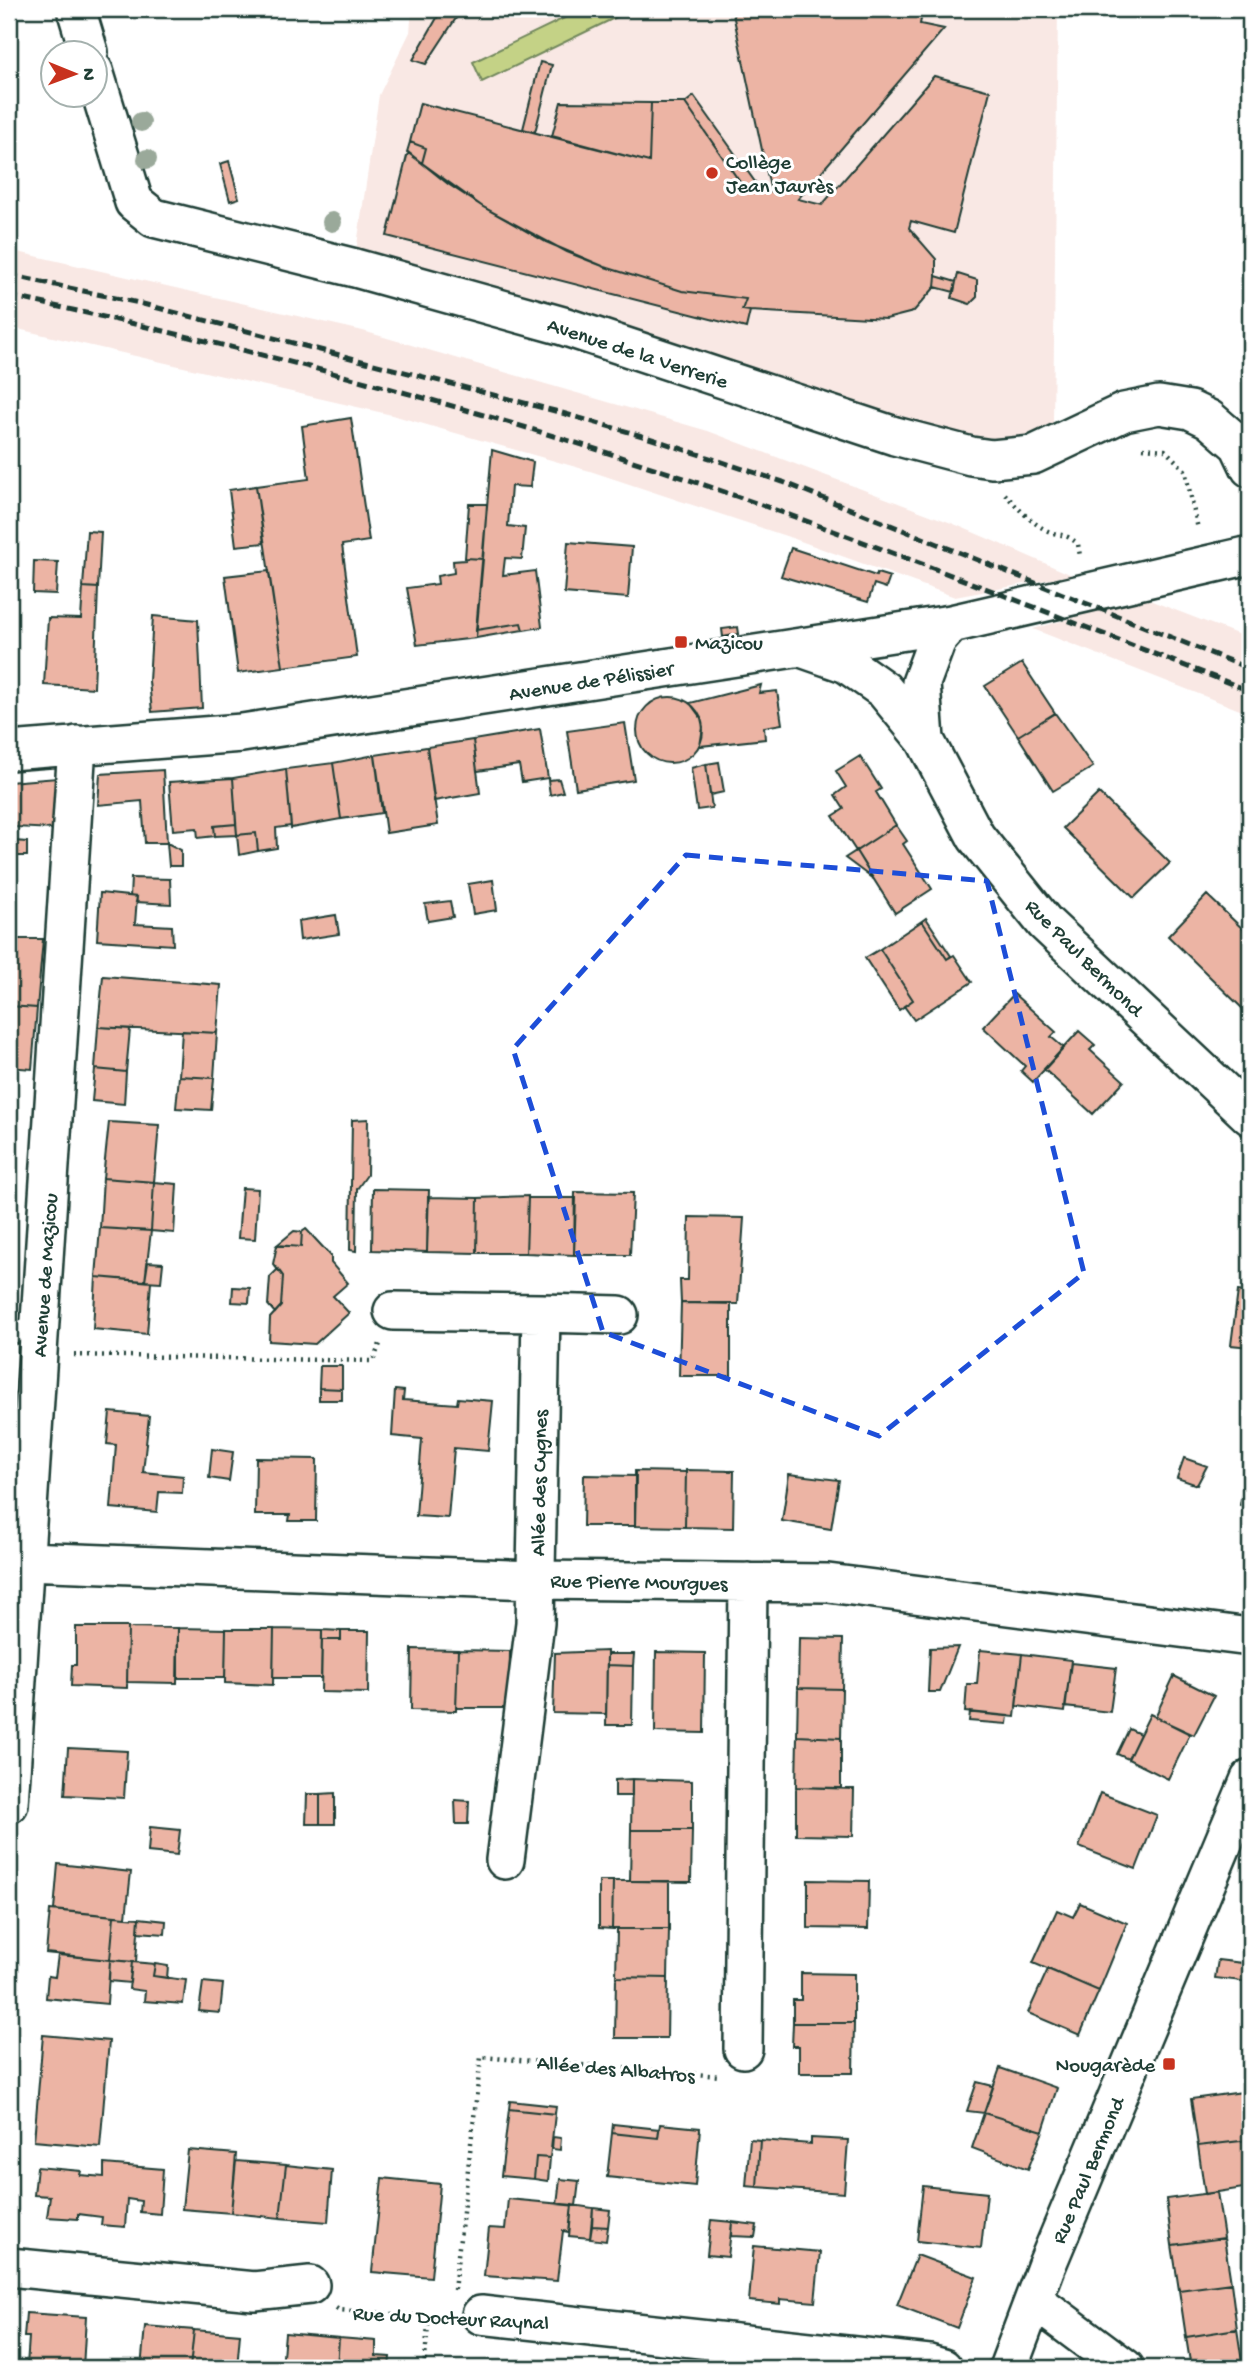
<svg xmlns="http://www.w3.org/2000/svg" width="1259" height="2377" font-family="'Gochi Hand',sans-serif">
<rect width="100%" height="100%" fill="#fff"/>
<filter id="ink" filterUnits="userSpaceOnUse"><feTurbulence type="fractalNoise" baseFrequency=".0143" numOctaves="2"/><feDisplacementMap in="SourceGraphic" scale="14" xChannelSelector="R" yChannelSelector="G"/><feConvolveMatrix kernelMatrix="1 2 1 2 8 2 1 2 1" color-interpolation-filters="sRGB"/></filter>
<g filter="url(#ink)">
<path fill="#f9e8e4" d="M412,9H1058L1053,423L1012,442L940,435L356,252L379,95L410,32Z
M9,250L363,331L708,431L954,524L1072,575L955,597L792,538L590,471L392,415L9,327Z
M1144,598L1250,639V714L1033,629Z"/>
<path fill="#c4d286" stroke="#72885d" stroke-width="2" d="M583,9H633L482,82L473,62Z"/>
<path fill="#ecb4a4" stroke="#1f3d34" stroke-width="2" d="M442,9H462L426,64L413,60Z
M732,9H923L920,24L944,29L798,199L822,205L934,76L990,91L954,233L911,221L909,228L936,259V276L935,287L913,312L886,319L750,311L742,310L746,299L682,291L605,267L546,242L483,207L422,163L426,148L410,142L420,103L649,162L651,103H685L742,185L771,192Z
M540,62L552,65L535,132L523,129Z
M694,96L760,189L742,185L685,103Z
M561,102L651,103L649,162L552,136Z
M410,142L426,148L422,163L407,152Z
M408,152L448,184L483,207L567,252L605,267L682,291L746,299L742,310L750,311L746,328L387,236Z
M229,161L239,198L230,201L220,164Z
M958,274L977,280V297L970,304L952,298Z
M936,276L956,282L954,292L935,287Z
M351,418L369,541L342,545L357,657L283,667L256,486L309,479L302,426Z
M492,450L533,462L530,487L511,486L508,526L525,528L522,559L505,558L503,575L535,571L542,627L523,630L521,623L476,630Z
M256,486L264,543L236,546L229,490Z
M469,504H487L483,559L465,558Z
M87,531L101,532L98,588L83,587Z
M568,542L632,547L628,598L564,593Z
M791,548L876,576L877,573L890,577L886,588L874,584L868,602L781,576Z
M465,558L483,559L476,638L417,645L407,588L438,584L437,576L454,573L453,561L465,560Z
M34,561L58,562L56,594L33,593Z
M269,571L283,667L238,673L225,576Z
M83,587L98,588L94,688L44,685L48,618L81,619Z
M153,616L198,620L202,708L152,712L149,681Z
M521,623L523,630L476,638V630Z
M738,627L739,634L723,637L722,629Z
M1022,663L1055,713L1018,736L985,686Z
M761,685L759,693L777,691L782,724L764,727L765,739L700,746L703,727L701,718L690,703Z
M637 730a33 33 0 1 1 66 0a33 33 0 1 1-66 0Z
M1055,713L1093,767L1053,791L1018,736Z
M625,723L634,780L576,789L567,731Z
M540,729L548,778L522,782L519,765L477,771L473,740Z
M473,740L480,793L434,801L427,747Z
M427,747L438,825L386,833L375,755Z
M375,755L382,813L341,819L333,763Z
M860,756L881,789L876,792L896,825L856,851L833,816L844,809L835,795L846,787L836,771Z
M719,762L724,792L710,795L706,764Z
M333,763L341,819L291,828L286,769Z
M706,764L712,808L697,810L691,768Z
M286,769L291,826L276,828L277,848L258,851L256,833L237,835L233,778Z
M163,770L167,843H145L142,801L98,805L100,774Z
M57,778L53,829L15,827L14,841L27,842V856H14L13,873H9V782Z
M233,778L236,824L214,826L215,836L198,838L197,828L173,830L169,782Z
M559,779L563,792L550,795L548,780Z
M1099,793L1170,863L1134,898L1063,828Z
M236,824L237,835L215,836L214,826Z
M896,825L907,841L903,844L932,889L895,913L856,851Z
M256,833L258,851L239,855L237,835Z
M167,843L181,850V866H169Z
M856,851L873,879L845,858Z
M131,878L170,879L171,904L136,902L137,897H130Z
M493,880L497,910L473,914L468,884Z
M100,893L137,897L135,924L172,926L173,945L97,940Z
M1207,895L1246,932L1250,928V1003L1244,1010L1168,936Z
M450,901L453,917L428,921L425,904Z
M336,915L339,934L300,940L298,921Z
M926,918L951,956L947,959L922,921Z
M922,921L947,959L954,955L972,982L914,1020L904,1006L913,1000L880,949Z
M17,939H43L37,1008L9,1006V957H16Z
M880,949L913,1000L899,1010L865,958Z
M103,976L221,985L217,1033L98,1027Z
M1014,994L1056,1032L1051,1037L1064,1048L1033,1082L1021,1071L1025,1066L983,1027Z
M9,1006L37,1008L32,1069L9,1067Z
M98,1027L130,1029L126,1072L95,1069Z
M182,1031L217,1033L214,1078L179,1076Z
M1079,1031L1095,1045L1090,1050L1124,1081L1093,1114L1044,1069Z
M95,1069L126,1072L124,1104L92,1101Z
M179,1076L214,1078L211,1110L176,1108Z
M368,1119L367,1175L357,1189L356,1251L350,1250L352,1120Z
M109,1122L159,1125L154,1182L103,1178Z
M103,1178L154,1182L151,1231L100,1228Z
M154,1182L177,1184L174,1233L151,1231Z
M242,1188L258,1189L255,1239L238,1238Z
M373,1189L429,1190L427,1252L372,1250Z
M575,1192L633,1193L630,1255H574Z
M528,1196L526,1253H477L478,1198Z
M428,1197L478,1198L477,1253L427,1252Z
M528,1198H576L574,1255L526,1253Z
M689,1217L744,1218L738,1304L681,1303L680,1280H688Z
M100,1228L151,1231L145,1281L96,1277Z
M306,1229L331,1256V1263L348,1283L333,1296L349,1313L315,1344L269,1341L270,1318L281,1306L283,1276L273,1264L277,1245L301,1247L302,1232Z
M294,1231L302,1232L301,1247L277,1245Z
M148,1262L163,1263L161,1282L145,1281Z
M278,1269L283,1276L281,1306L275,1313L268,1305L270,1277Z
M96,1277L151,1282L147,1334L93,1329Z
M233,1287L250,1288L249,1303L232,1302Z
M1238,1291L1250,1293V1347L1231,1345Z
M681,1303H731V1376H679Z
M320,1366H342V1389L319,1388Z
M319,1388L342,1389V1400H319Z
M395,1390L404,1391L403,1400L457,1404L458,1398L493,1401L488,1451L454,1448L448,1518L416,1516L422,1439L392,1436Z
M110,1412L149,1416L143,1472L183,1476L182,1493L159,1492L157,1512L111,1508L116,1445L107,1444Z
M1250,1444V1507L1240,1505Z
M212,1449L233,1452L229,1481L209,1478Z
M256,1458L317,1459L316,1521H289L290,1515H255Z
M1184,1458L1207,1466L1197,1485L1177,1478Z
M686,1470L734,1471L733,1528L685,1527Z
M635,1471L686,1472L685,1527L635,1526Z
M789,1474L839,1480L831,1529L782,1521Z
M584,1475L636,1476L635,1526H583Z
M76,1627H128L127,1688L71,1686L72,1665H76Z
M128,1627L178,1628L177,1683L127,1682Z
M178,1628L226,1629L225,1678H178Z
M226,1629H274L273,1685L225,1683Z
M274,1629L322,1630L321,1678H273Z
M322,1630L341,1631V1640H322Z
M341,1631H369L368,1693L321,1692L322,1640H341Z
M799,1638L843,1639L842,1689L798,1688Z
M958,1647L940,1692H928L930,1648Z
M412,1649L458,1650L456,1711L411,1710Z
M458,1650L510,1651L509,1708H456Z
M980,1650L1022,1654L1015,1717L965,1712L967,1684H977Z
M607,1651L606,1714L553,1713L555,1653Z
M656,1652L705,1653L704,1733L655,1732Z
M607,1654H634L633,1666L607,1665Z
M1022,1654L1071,1660L1065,1712L1016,1706Z
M1071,1663L1116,1668L1110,1712L1065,1707Z
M607,1665L633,1666L632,1725H606Z
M1174,1676L1214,1696L1194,1735L1155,1717Z
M798,1688L842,1689L841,1738L797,1736Z
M970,1712L1008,1716L1007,1724L969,1721Z
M1150,1714L1190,1734L1168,1779L1128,1759Z
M1129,1729L1140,1734L1128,1759L1117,1754Z
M797,1736L841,1738V1788L796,1787Z
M68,1748L127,1751L124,1798L65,1795Z
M632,1779L692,1781V1830H631Z
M632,1779V1796H615V1780Z
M796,1787L854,1789L853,1836L796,1835Z
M335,1793V1824H320V1794Z
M1100,1793L1157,1815L1136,1869L1079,1847Z
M307,1794H320V1824H306Z
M455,1800L469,1801L468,1824H456Z
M150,1827L180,1830L177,1855L148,1852Z
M631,1830H692L691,1882L630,1881Z
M58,1864L131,1872L126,1917L54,1910Z
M808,1880L869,1881L868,1929L808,1928Z
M599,1881H613L612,1929L599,1928Z
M613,1881H669V1929H612Z
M1080,1903L1127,1923L1099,1991L1033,1963L1057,1910L1073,1917Z
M50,1910L114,1916L110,1960L46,1953Z
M114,1916L139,1918L136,1962L110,1960Z
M139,1918L166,1921L165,1934L138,1932Z
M617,1929H669L668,1978L616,1977Z
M58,1955L110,1960L107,2004L46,1998L48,1976L55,1977Z
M110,1960L132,1962L130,1983L109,1981Z
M1218,1960L1250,1964V1982L1215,1978Z
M132,1962L155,1964L153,1976L186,1980L183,2004L144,2001L145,1991L129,1989Z
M155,1964L168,1966L167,1978L153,1976Z
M1048,1969L1099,1991L1080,2035L1028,2013Z
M801,1973L854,1974V2023H793V2000H801Z
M616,1977L668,1978L667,2038H615Z
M203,1982L223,1984L220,2013L199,2011Z
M793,2023H854L853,2073H799V2046H792Z
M43,2035L109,2041L100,2147L34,2141Z
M1000,2068L1057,2088L1043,2131L984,2113Z
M977,2082L993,2086L984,2113L967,2111Z
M1243,2092L1249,2140L1198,2146L1191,2099Z
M510,2101L556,2106L555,2114L509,2109Z
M509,2109L555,2114L550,2158L536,2157L534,2179L501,2176Z
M984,2113L1043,2131L1028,2169L972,2148Z
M613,2124L659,2129L658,2138L612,2133Z
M660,2124L700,2128L695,2186L607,2177L612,2133L658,2138Z
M553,2137L561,2138L560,2150L552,2149Z
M811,2138L848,2140L844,2193L757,2187L760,2140L811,2144Z
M750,2139L760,2140L757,2187L746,2186Z
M1249,2140L1250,2187L1205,2194L1198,2146Z
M188,2150L236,2154L231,2213L182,2209Z
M536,2157L550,2158L548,2181L534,2179Z
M236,2161L286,2165L280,2218L231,2213Z
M104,2164L163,2169L160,2214L140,2212L141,2201L127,2199L125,2227L101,2225L102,2217L78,2214V2219L47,2217L50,2196L34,2195L37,2167L81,2171L80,2175L104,2177Z
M286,2165L332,2170L328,2222L280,2218Z
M382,2178L440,2184L431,2277L372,2272Z
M560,2179L579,2181L576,2206L557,2204Z
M923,2186L987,2193L981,2248L917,2241Z
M1217,2192L1224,2238L1172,2245L1166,2199Z
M508,2199L572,2205L569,2232L563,2231L557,2281L484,2276L489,2228L505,2229Z
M572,2205L593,2208L590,2238L569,2236Z
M593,2208L610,2210L608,2227L592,2226Z
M711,2220L732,2222L728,2257L707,2255Z
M732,2222L757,2225L755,2237L731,2236Z
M592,2226L608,2227L606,2241L590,2239Z
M1224,2238L1231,2283L1179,2290L1172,2245Z
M754,2246L820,2252L815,2302L780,2299V2304L749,2301Z
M917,2255L976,2277L957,2328L897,2305Z
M1231,2283L1237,2329L1186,2337L1179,2290Z
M26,2313L86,2317L83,2368L27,2366L29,2337H24Z
M145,2326L194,2330L190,2368H141Z
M1237,2329L1243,2368H1191L1186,2337Z
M194,2330L240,2334L237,2368H190Z
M285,2333L339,2338L337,2368H282Z
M339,2338L376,2341V2356L390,2357L389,2368H337Z"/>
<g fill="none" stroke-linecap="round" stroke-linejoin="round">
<defs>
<path id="lane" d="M9,1335L41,1322"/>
<path id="street" d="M76,9L89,52
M94,71L134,202L154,218L355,268L563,326L895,436L971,456L992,459L1033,455L1124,412L1159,405L1190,410L1209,419L1239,445L1250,468
M804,649L847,664L884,690L925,740L976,837L1045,923L1250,1116
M925,740L921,683L937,640L951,624
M9,751L242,733L951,624L1250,555
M393,1311L541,1313L535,1623L505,1860
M541,1313L619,1315
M25,1561L535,1580L828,1583L1250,1637
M9,1804L77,745
M743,2049L748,1582
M9,2267L254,2291L310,2285
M1034,2300L1125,2368
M481,2315L929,2364L943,2368
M1008,2368L1046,2267L1250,1779"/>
</defs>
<use href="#lane" stroke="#1f3d34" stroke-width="24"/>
<use href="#street" stroke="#1f3d34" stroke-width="42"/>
<path stroke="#1f3d34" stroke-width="4.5" stroke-dasharray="2 5" stroke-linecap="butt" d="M1143,448L1165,450L1185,470L1198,529
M1005,494C1018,508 1031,523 1048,531C1062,537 1064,532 1078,544L1080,556
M74,1355L373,1361L380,1344
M454,2290L481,2057L720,2076
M336,2308L339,2310L446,2318
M424,2368L429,2316"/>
<use href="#lane" stroke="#fff" stroke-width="19"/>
<use href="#street" stroke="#fff" stroke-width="37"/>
<path stroke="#1f3d34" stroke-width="5" stroke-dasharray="10 5" stroke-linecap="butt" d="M9,275L139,303L555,411L646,437L783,482L1250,669
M9,296C222,342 434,396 642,464C848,532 1048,613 1250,691"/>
</g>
<g fill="#9aa99a">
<circle cx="141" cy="122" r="10"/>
<circle cx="147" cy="159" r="10"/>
<circle cx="332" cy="222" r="10"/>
</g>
</g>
<path fill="none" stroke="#1d4ed8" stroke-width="5" stroke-dasharray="14 9" stroke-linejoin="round" d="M686,855L987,881L1084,1273L879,1436L603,1332L513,1049Z"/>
<g fill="#c8321e" stroke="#fff" stroke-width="2.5">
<circle cx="712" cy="173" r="7"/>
<rect x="674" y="635" width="14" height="14" rx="3.5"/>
<rect x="1162" y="2057" width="14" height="14" rx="3.5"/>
</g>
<g text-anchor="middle" stroke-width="6" stroke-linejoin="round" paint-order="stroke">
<g font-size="21" fill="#1f3d34" stroke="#fff" text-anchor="start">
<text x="726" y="168">Collège<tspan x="726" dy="24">Jean Jaurès</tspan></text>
<text x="695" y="649">Mazicou</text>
<text x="1155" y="2071" text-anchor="end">Nougarède</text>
</g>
<g font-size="21" fill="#1f3d34" stroke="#fff">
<text transform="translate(638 352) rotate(18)" y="7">Avenue de la Verrerie</text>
<text transform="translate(591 680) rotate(-9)" y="7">Avenue de Pélissier</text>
<text transform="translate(1085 957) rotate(45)" y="7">Rue Paul Bermond</text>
<text transform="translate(44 1275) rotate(-86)" y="7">Avenue de Mazicou</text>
<text transform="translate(538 1483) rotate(-89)" y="7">Allée des Cygnes</text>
<text transform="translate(639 1581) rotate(1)" y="7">Rue Pierre Mourgues</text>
<text transform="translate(616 2068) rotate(5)" y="7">Allée des Albatros</text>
<text transform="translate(1087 2170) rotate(-67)" y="7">Rue Paul Bermond</text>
<text transform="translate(451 2317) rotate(3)" y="7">Rue du Docteur Raynal</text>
</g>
</g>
<rect width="1259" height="2377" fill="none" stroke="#fff" stroke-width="35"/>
<rect x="18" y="18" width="1224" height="2342" fill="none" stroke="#1f3d34" stroke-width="2.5" filter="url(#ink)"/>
<g transform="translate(74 74) rotate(91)"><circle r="33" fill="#ffffff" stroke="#a5b1ae" stroke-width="2"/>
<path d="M0-5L12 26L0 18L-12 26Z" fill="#c8321e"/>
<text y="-10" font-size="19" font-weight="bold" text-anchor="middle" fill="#1f3d34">N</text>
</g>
</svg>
